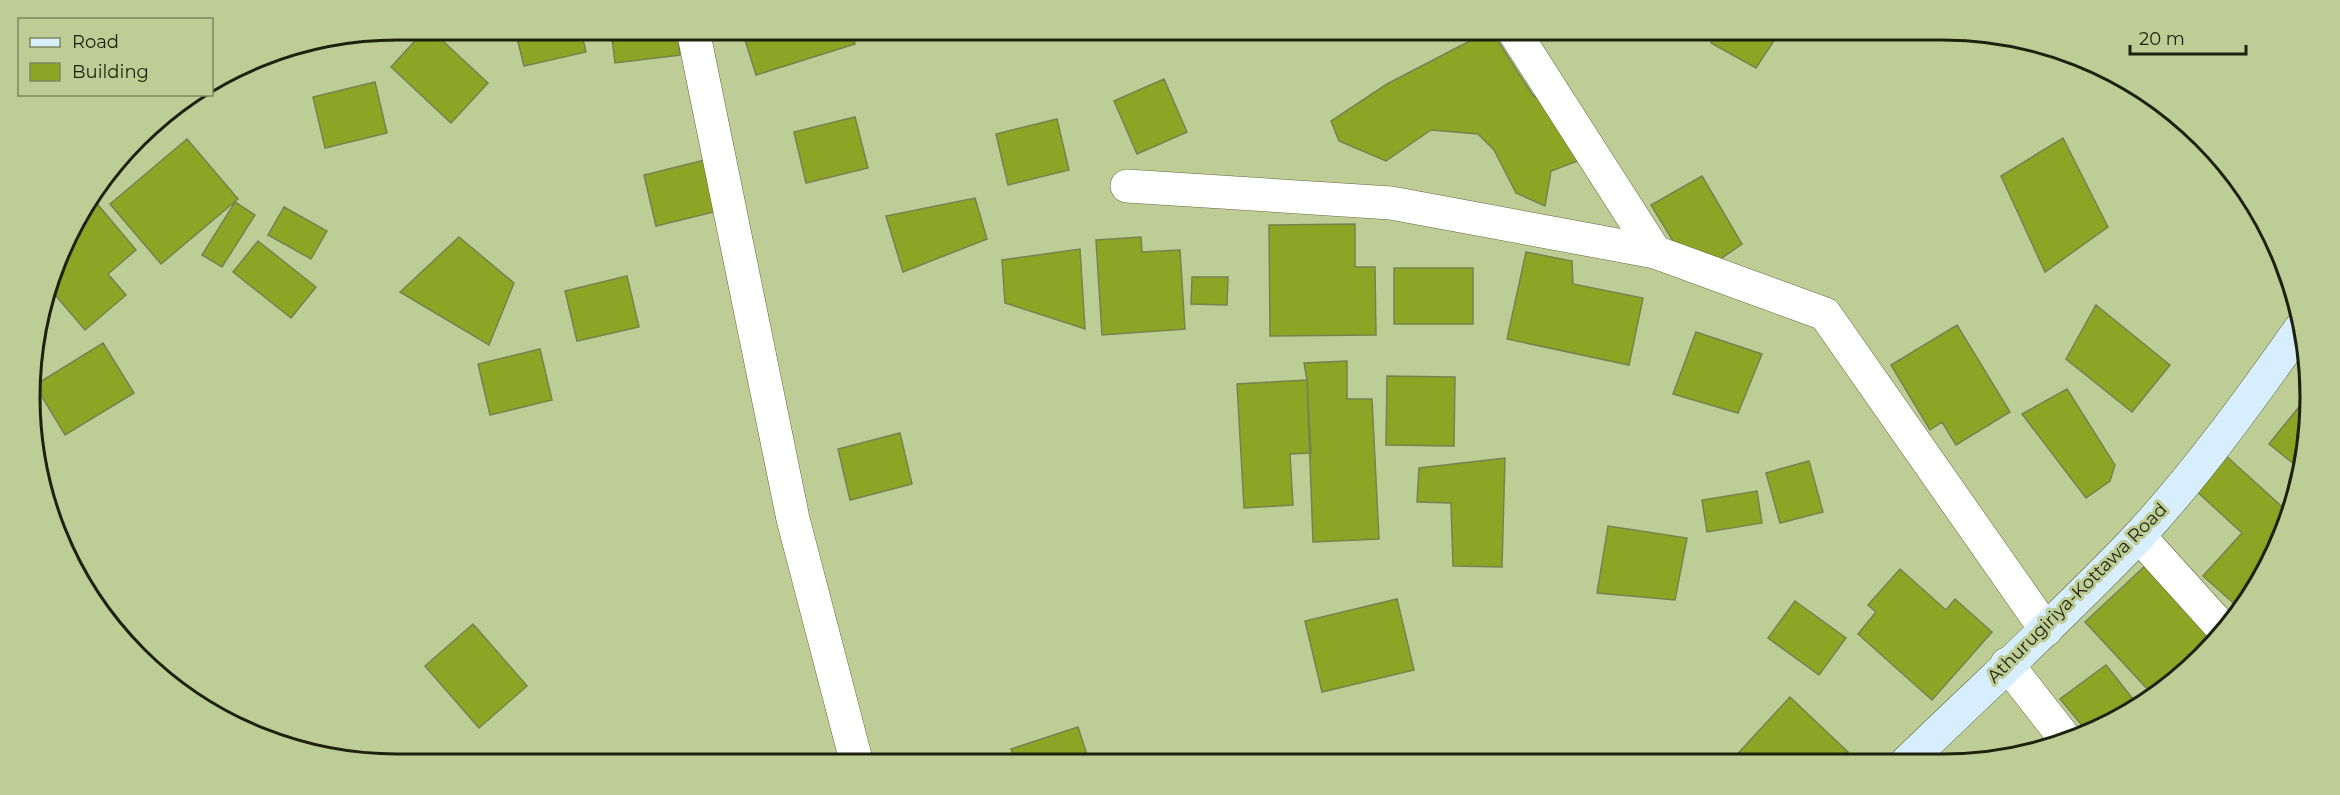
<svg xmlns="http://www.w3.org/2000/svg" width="2340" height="795" font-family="Montserrat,sans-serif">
<rect width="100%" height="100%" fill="#becc95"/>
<path fill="#8da424" stroke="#76834f" stroke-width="1.5" d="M425,30H431L488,83L451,123L391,67Z
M515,30H581L586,52L524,66Z
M611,30H677L680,55L615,63Z
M742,30H851L855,44L756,75Z
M1491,30L1532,94L1550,110L1583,159L1551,171L1545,206L1516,193L1494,150L1478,134L1431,130L1386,161L1339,141L1331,121L1387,84Z
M1719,30H1781L1756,68L1711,43Z
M1164,79L1187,132L1137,154L1114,101Z
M375,82L387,133L325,148L313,97Z
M855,117L868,168L806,183L794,132Z
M1057,119L1069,170L1008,185L996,134Z
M2063,138L2108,227L2045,272L2001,176Z
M187,139L238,199L161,264L110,204Z
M705,160L718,211L656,226L644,175Z
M1702,176L1742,244L1695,277L1651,205Z
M975,198L987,239L903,272L886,216Z
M94,200L136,250L108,274L126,295L85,330L51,290L68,235Z
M235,202L255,215L222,267L202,255Z
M284,207L327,231L311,259L268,235Z
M1355,224V267H1375L1376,335L1270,336L1269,225Z
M459,237L514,283L489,345L400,292Z
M1141,237L1142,252L1180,250L1185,329L1102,335L1096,240Z
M258,241L316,287L291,318L233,272Z
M1080,249L1085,329L1005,303L1002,260Z
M1526,252L1572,261L1573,284L1643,298L1629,365L1507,339Z
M1394,268H1473V324H1394Z
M627,276L639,327L577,341L565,291Z
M1192,277H1228L1227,305L1191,304Z
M2096,305L2170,365L2132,412L2066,359Z
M1957,325L2010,412L1956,445L1942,422L1930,430L1891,365Z
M1696,332L1762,354L1738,413L1673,394Z
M103,343L134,393L65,435L35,385Z
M540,349L552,400L490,415L478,364Z
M1347,361V399H1372L1379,539L1313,542L1307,380L1304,363Z
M1387,376L1455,377L1454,446L1386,445Z
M1307,380L1311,453L1290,454L1293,505L1244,508L1237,384Z
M2067,389L2115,465L2110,481L2086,498L2022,414Z
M2303,402L2299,468L2269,444Z
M900,433L912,484L850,500L838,449Z
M2224,454L2289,513L2280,534L2274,540L2277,543L2261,582L2239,608L2203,576L2242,533L2193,488Z
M1505,458L1502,567L1453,566L1451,503L1417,502L1419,468Z
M1809,461L1823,512L1780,523L1766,473Z
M1757,491L1762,523L1707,532L1702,500Z
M1608,526L1687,538L1675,600L1597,593Z
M2146,565L2214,638L2185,674L2152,694L2085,622Z
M1900,569L1946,610L1955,599L1992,632L1932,700L1858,634L1876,612L1868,605Z
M1397,599L1414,670L1322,692L1305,621Z
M1795,601L1846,638L1819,675L1768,638Z
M473,624L527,686L479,728L425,666Z
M2106,665L2137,704L2089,734L2060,699Z
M1790,697L1848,752L1839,762H1730Z
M1078,727L1090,764H1016L1011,749Z"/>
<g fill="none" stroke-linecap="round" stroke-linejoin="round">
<defs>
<path id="street" d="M693,30L793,519L857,764
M1513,30L1655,252
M1127,186L1391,203L1655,252L1825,314L2046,630
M2139,536L2222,628
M2007,664L2067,741"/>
<path id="secondary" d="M1907,762C1984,687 2064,615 2138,537C2198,472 2249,401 2300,329"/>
</defs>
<use href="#street" stroke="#5f6b38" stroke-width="34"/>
<use href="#secondary" stroke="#5f6b38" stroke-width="34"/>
<use href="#street" stroke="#fff" stroke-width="33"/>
<use href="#secondary" stroke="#d6eefe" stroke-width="33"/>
</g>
<g text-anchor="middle" stroke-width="6" stroke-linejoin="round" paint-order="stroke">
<g font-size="18" fill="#1e220d" stroke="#becc95">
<text transform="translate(2077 593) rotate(-45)" y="6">Athurugiriya-Kottawa Road</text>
</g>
</g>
<path d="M0 0H2340V795H0ZM397 40H1943A357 357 0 0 1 2300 397V397A357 357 0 0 1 1943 754H397A357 357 0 0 1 40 397V397A357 357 0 0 1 397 40Z" fill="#becc95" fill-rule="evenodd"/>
<path fill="none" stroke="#1e220d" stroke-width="3" d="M397 40H1943A357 357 0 0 1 2300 397V397A357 357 0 0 1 1943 754H397A357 357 0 0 1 40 397V397A357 357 0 0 1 397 40Z"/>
<rect x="18" y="18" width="195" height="78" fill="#becc95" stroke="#7e885f" stroke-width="1.5"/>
<rect x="30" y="38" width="30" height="9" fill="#d6eefe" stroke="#7e885f" stroke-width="1.5"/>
<text x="72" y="48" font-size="18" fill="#1e220d">Road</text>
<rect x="30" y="63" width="30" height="18" fill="#8da424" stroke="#7e885f" stroke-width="1.5"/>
<text x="72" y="78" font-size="18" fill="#1e220d">Building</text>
<path d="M2130 45v9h116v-9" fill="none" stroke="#1e220d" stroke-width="3"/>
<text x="2139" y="45" font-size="18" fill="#1e220d" stroke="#becc95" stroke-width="4.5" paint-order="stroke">20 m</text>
</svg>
